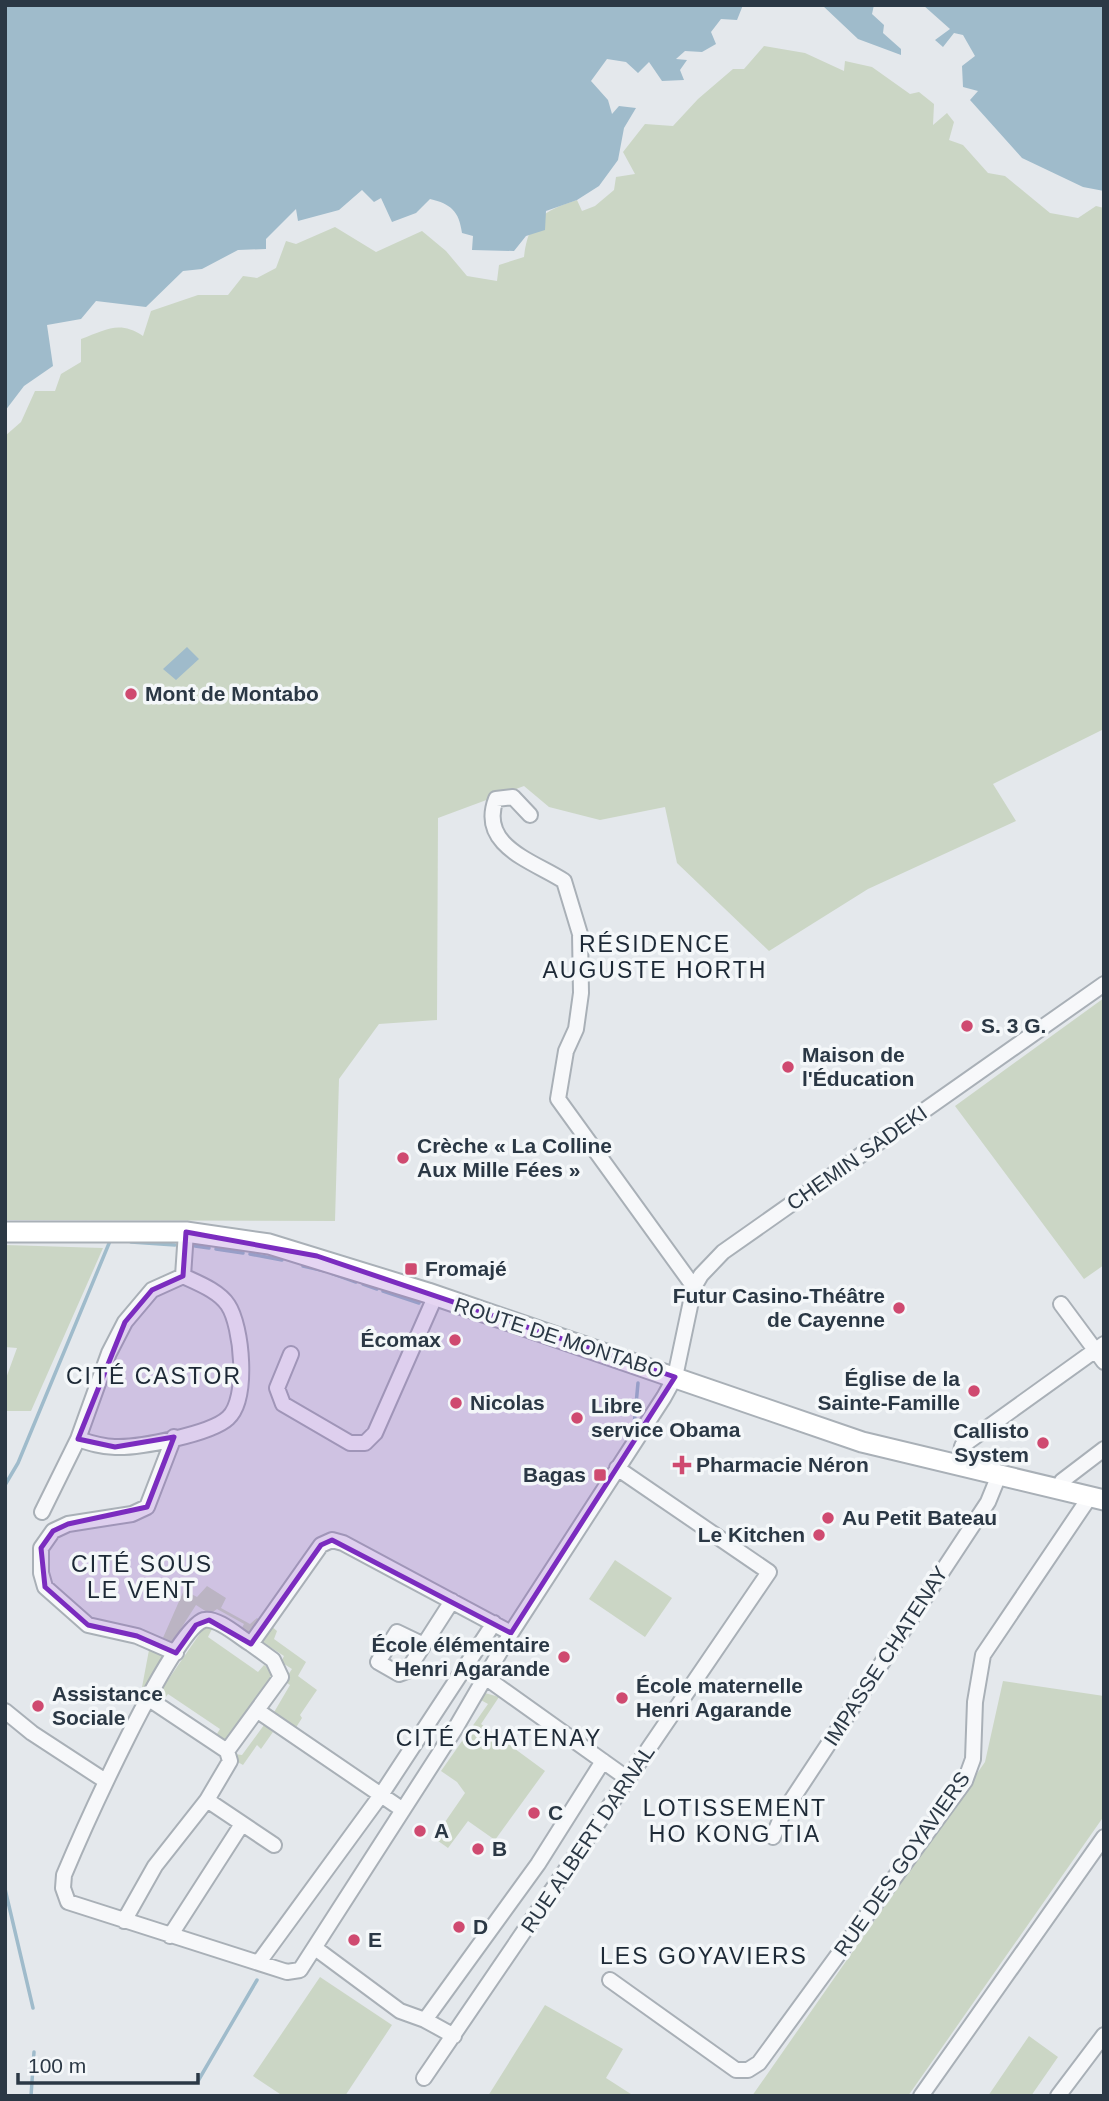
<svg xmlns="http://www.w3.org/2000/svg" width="1109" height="2101" font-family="Helvetica,sans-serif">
<rect width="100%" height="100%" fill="#e4e8ec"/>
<path fill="#cbd6c5" d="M764,46L805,53L844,71L845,61L872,67L910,94L919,92L934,104L933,125L947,113L954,122L949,140L963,145L988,173L1005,176L1050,213L1078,218L1096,206L1104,208V729L993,784L1016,821L868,889L769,951L677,863L665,807L600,820L549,807L524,786L438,818L437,1020L379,1024L339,1079L335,1221L5,1220V436L21,422L35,391H55L61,374L81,362V339C106,330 119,320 143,336L151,311L198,295H228L243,276L257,278L276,268L286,241L296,244L335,227L376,252L422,231L446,251L467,276L497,281L499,265L524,257C528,220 543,211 577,200L582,211L595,206L614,190L616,177L635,174L623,152L645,124L673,126L698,99L733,69H744Z
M1104,998V1265L1084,1279L955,1106Z
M5,1245L103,1248L31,1411H5V1381L17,1348L5,1347Z
M615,1560L672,1598L645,1637L589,1599Z
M207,1586L226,1598L221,1608L250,1624L257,1618L261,1621L249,1635L239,1633L244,1624L217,1609L210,1614L196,1605L180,1630L185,1635L174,1642L162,1640L184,1590L197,1597Z
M270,1625L277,1631L274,1639L306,1662L298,1676L317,1690L300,1715L302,1718L295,1729L273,1714L290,1685L284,1681L292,1669L281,1662L284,1656L270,1647L267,1652L258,1641Z
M207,1628L212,1629L208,1637L258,1672L264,1665L272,1670L271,1676L227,1742L215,1737L220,1729L168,1694L162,1702L159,1693L203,1629Z
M149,1650L162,1655L165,1661L139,1703Z
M1003,1681L1104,1696V1816L908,2096H752L985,1762Z
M485,1693L499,1697L481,1724L545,1771L495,1840L468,1821L448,1848L434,1838L465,1793L457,1782L441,1771L488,1704L479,1699Z
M264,1725L273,1732L261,1749L257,1745L243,1765L236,1761L234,1754L242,1755Z
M320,1977L392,2025L345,2096H283L253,2076Z
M545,2005L623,2049L606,2078L634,2096H488Z
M1029,2036L1058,2057L1031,2096H988Z"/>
<path fill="#9fbbcb" d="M5,5H743L737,20L721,19L711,32L716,44L702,52L685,51L676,59L687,60L680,70L684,80L662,81L649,62L638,73L626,62L607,59L591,81L608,100L612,114L619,106L636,108L624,128L618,160L599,186L577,200L546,211L545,230L526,236L514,251L472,250L473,236L462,233C459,211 451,204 430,199L416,213L392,222L381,198L374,202L362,190L339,210L298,221L296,209L266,239V249L238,250L202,269L183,271L146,307L96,301L81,319L47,325L53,366L24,386L5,411Z
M822,5H874L872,14L884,25L883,33L901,49V55L858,39Z
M923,5H1104V191L1083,187L1022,158L970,100L978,91L963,87L962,66L975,56L963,35L954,33L943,47L935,40L950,29Z
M187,647L199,659L176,680L163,669Z"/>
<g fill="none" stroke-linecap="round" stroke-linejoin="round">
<path stroke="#9fbbcb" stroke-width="3.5" d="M131,1242L175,1245
M195,1246L209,1248
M216,1249L243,1253
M250,1254L282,1260
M303,1266L325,1271
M331,1273L356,1282
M363,1284L377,1289
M383,1291L419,1303
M625,1437L634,1426L638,1383
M5,1485L18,1463L110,1241
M5,1889L33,2008
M198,2081L257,1980
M31,2096L34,2052"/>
<defs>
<path id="street" d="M530,815L513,797L496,799C478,846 533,861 564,881L580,934L581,993L576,1029L566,1051L558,1099L694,1287
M183,1276L186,1232
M1061,1304L1104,1362
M291,1354L277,1388L283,1404L350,1443H365L375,1433L435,1297
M174,1437L147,1507L132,1514L68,1524L53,1531L41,1548V1573L45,1587L88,1625L137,1636L176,1653
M959,1466L962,1446L1104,1344
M1059,1488L1062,1481L1104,1449
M42,1512L78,1439L109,1353L125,1322L152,1290L183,1276C198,1283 219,1291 228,1305C242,1326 249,1399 228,1418C211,1434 139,1448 115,1447C102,1447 90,1443 78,1439
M511,1633L343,1543L332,1540L321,1545L251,1644C239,1637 218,1617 204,1620C172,1629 80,1837 64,1875L63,1888L68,1902L287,1972L300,1970L455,1729L511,1633L664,1397L675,1377L694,1287L701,1275L723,1252L1104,984
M422,1644L397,1632L378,1662L399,1674L407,1671L452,1601
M485,1677L628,1779
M149,1699L227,1751L281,1677L273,1660L251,1644
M5,1711L32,1733L104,1780
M258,1711L403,1810
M207,1800L274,1845
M773,1837L783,1813L988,1502L999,1475
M124,1921L155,1866L207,1800L230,1761L227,1751
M170,1936L242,1824
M315,1948L400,2011L425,2020L454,2036
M259,1962L381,1795L494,1623
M610,1980L736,2070H748L759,2063L965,1781L973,1759L975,1702L983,1655L1091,1495
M425,2020L538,1864L603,1761
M424,2078L769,1572L617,1468
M921,2096L1104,1837
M1058,2096L1104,2035"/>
<path id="secondary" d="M5,1232H186L269,1244L428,1293L862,1442L1104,1500"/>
</defs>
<use href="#street" stroke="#a9b0b7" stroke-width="18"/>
<use href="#secondary" stroke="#a9b0b7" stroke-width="23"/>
<use href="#street" stroke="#f7f8fa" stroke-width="14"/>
<use href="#secondary" stroke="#fff" stroke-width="19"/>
</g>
<path fill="#7b2cbf" fill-opacity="0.2" stroke="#7b2cbf" stroke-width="5" stroke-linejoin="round" d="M186,1232L317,1256L675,1377L511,1633L332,1540L321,1545L251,1644L209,1620L196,1625L176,1653L137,1636L88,1625L45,1587L41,1548L53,1531L68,1524L147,1507L174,1437L115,1447L78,1439L125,1322L152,1290L183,1276Z"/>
<g fill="#cf4a70" stroke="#f4f7f9" stroke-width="2.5">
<circle cx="131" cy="694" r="7"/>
<circle cx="967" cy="1026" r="7"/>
<circle cx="788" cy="1067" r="7"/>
<circle cx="403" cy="1158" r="7"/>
<rect x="404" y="1262" width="14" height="14" rx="3.5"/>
<circle cx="899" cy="1308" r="7"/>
<circle cx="455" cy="1340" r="7"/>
<circle cx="974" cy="1391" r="7"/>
<circle cx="456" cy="1403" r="7"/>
<circle cx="577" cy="1418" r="7"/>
<circle cx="1043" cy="1443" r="7"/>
<path d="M678.5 1454.5h7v7h7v7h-7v7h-7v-7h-7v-7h7z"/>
<rect x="593" y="1468" width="14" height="14" rx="3.5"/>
<circle cx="828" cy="1518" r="7"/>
<circle cx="819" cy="1535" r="7"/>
<circle cx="564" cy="1657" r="7"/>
<circle cx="622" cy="1698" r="7"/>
<circle cx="38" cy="1706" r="7"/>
<circle cx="534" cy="1813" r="7"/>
<circle cx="420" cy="1831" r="7"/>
<circle cx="478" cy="1849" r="7"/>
<circle cx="459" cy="1927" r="7"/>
<circle cx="354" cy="1940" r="7"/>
</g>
<g text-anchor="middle" stroke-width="7" stroke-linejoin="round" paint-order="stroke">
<g font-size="21" font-weight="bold" fill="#2b3845" stroke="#f4f7f9" text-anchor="start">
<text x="145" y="701">Mont de Montabo</text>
<text x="981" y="1033">S. 3 G.</text>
<text x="802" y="1062">Maison de<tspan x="802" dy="24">l'Éducation</tspan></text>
<text x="417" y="1153">Crèche « La Colline<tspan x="417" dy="24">Aux Mille Fées »</tspan></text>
<text x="425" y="1276">Fromajé</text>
<text x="885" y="1303" text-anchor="end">Futur Casino-Théâtre<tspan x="885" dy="24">de Cayenne</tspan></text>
<text x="441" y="1347" text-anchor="end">Écomax</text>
<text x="960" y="1386" text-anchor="end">Église de la<tspan x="960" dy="24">Sainte-Famille</tspan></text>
<text x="470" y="1410">Nicolas</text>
<text x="591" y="1413">Libre<tspan x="591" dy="24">service Obama</tspan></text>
<text x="1029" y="1438" text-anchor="end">Callisto<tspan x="1029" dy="24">System</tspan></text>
<text x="696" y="1472">Pharmacie Néron</text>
<text x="586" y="1482" text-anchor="end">Bagas</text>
<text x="842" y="1525">Au Petit Bateau</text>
<text x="805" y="1542" text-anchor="end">Le Kitchen</text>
<text x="550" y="1652" text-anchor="end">École élémentaire<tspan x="550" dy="24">Henri Agarande</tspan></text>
<text x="636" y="1693">École maternelle<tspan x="636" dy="24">Henri Agarande</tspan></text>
<text x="52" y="1701">Assistance<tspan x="52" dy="24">Sociale</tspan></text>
<text x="548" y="1820">C</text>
<text x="434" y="1838">A</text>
<text x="492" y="1856">B</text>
<text x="473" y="1934">D</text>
<text x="368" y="1947">E</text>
</g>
<g font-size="21" fill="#2b3845" stroke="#f4f7f9">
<text transform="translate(857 1158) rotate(-35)" y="7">CHEMIN SADEKI</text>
<text transform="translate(559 1338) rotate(18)" y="7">ROUTE DE MONTABO</text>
<text transform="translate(886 1656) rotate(-57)" y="7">IMPASSE CHATENAY</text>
<text transform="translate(588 1839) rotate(-56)" y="7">RUE ALBERT DARNAL</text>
<text transform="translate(902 1864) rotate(-55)" y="7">RUE DES GOYAVIERS</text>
</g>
<g font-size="23" letter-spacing="2" fill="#1d2936" stroke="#f4f7f9">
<text x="655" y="952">RÉSIDENCE<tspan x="655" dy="26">AUGUSTE HORTH</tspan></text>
<text x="154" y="1384">CITÉ CASTOR</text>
<text x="142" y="1572">CITÉ SOUS<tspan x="142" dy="26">LE VENT</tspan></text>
<text x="499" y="1746">CITÉ CHATENAY</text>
<text x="735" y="1816">LOTISSEMENT<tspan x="735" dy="26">HO KONG TIA</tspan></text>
<text x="704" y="1964">LES GOYAVIERS</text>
</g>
</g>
<rect width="1109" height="2101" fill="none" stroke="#2b3845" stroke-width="14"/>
<path d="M18 2073v10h180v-10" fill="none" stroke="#2b3845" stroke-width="3.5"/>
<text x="28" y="2073" font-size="21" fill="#2b3845" stroke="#f4f7f9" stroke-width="5" paint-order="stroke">100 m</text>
</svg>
